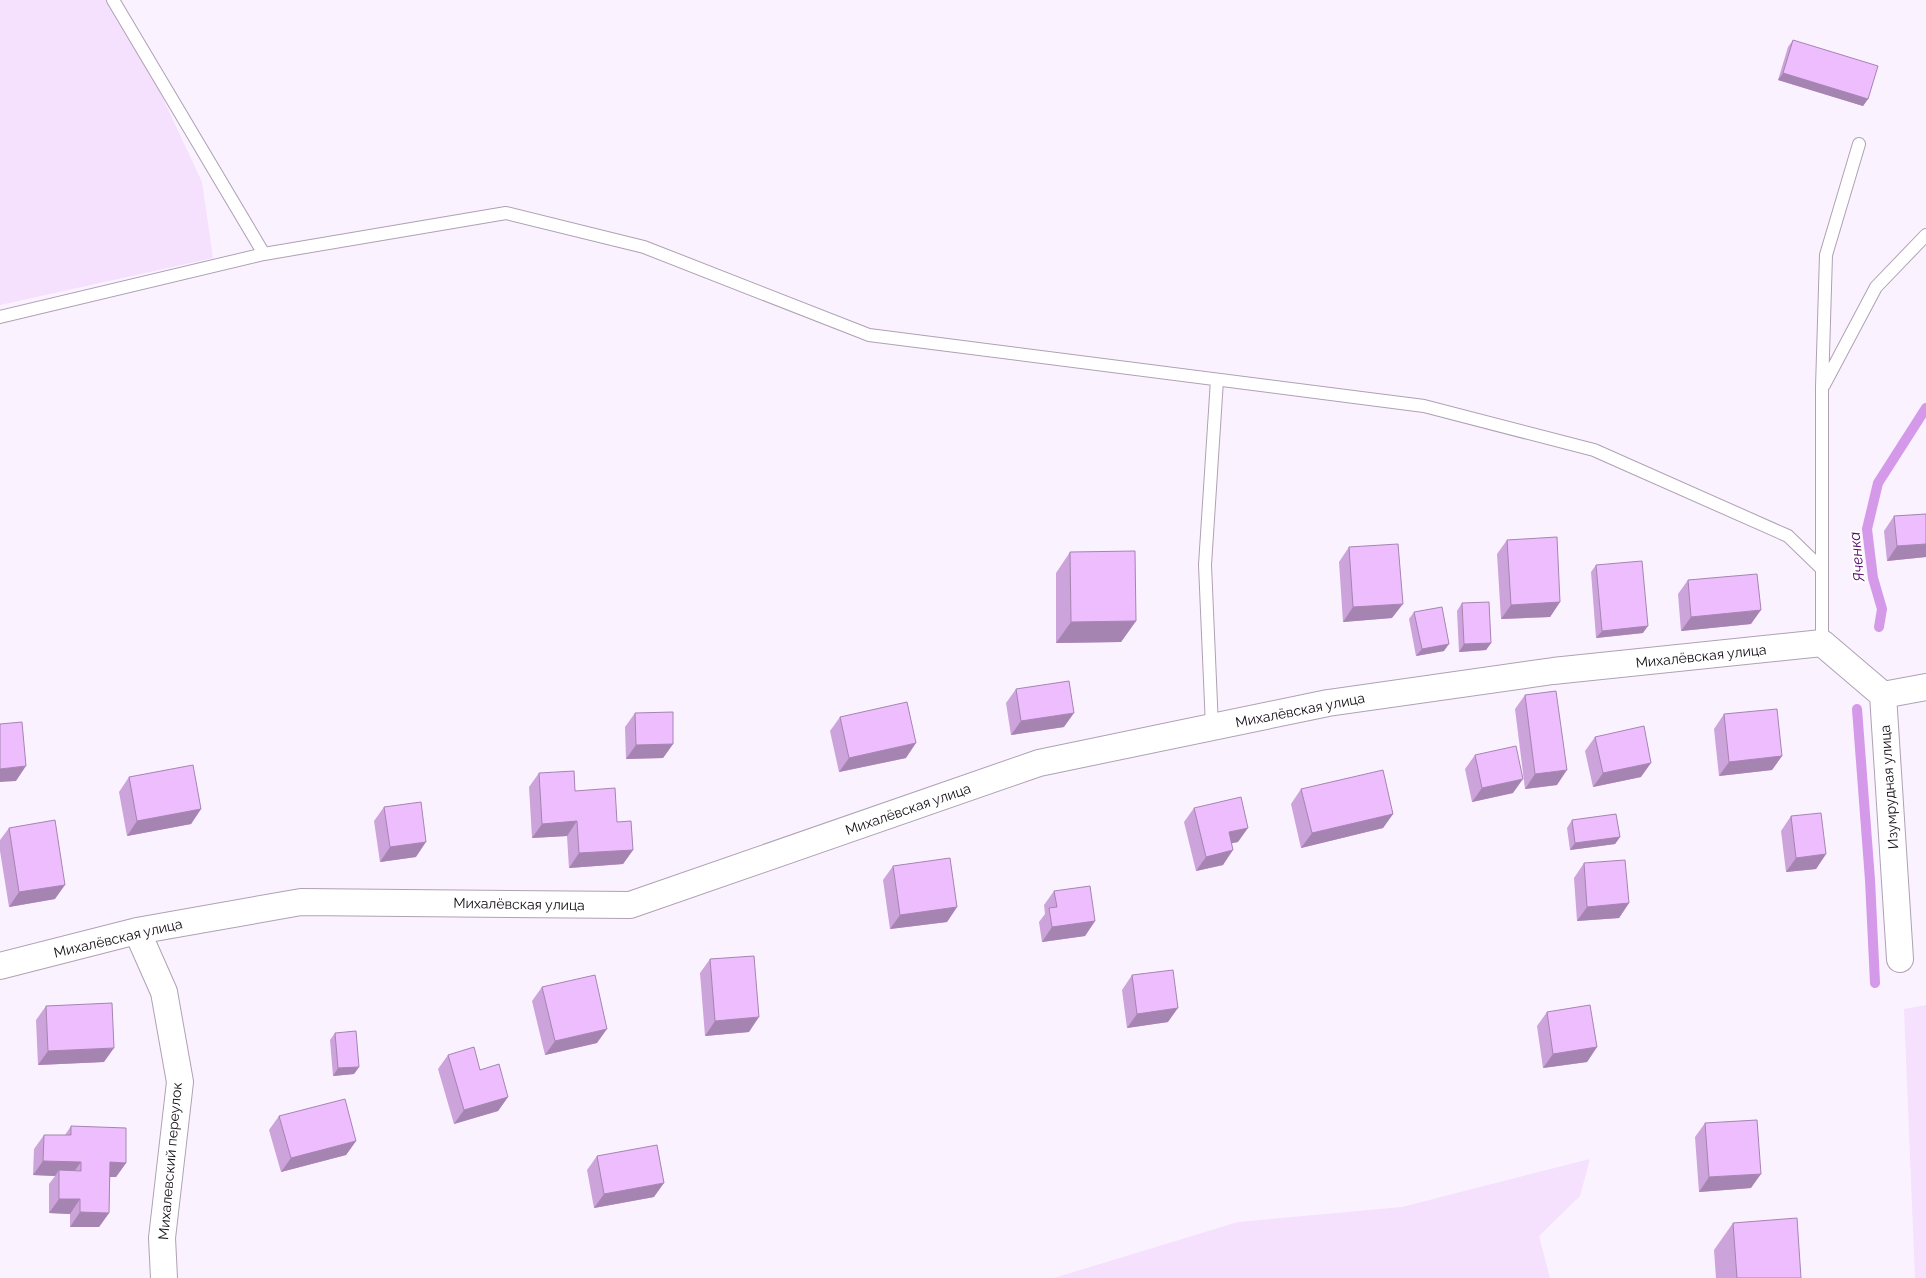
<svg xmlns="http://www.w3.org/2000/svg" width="1926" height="1278" font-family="Raleway,sans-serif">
<rect width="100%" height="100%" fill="#fbf2ff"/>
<path fill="#f5e0fd" d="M0,0H117L202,182L213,258L0,305Z
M1926,1005V1278H1915L1904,1009Z
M1590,1159L1580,1196L1539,1236L1550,1278H1054L1238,1222L1402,1207Z"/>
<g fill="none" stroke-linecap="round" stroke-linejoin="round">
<path stroke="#d499e9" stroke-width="10" d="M1879,627L1882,609L1873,578L1867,529L1878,483L1926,408
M1857,709L1870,880L1875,983"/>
<defs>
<path id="service" d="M113,0L264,254L506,213L644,247L869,335L1424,406L1594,450L1788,536L1822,569
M0,317L264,254
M1824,385L1876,287L1926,235
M1822,643V387L1826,255L1859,144
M1212,727L1205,565L1217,380"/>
<path id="minor" d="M1883,695L1926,687
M137,931L164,992L180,1082L162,1238L164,1278
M0,966L137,931L301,902L630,905L1039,763L1328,703L1553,671L1822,643L1883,695L1900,959"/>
</defs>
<use href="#service" stroke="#afa1b4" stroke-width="14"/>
<use href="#minor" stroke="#afa1b4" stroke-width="28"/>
<use href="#service" stroke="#fff" stroke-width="12"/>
<use href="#minor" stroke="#fff" stroke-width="26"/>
</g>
<path fill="#cca3da" d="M1793,40L1868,99L1863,106L1778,80L1788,47Z
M1926,514V557L1887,561L1884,531L1894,516Z
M1507,540L1560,602L1550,617L1501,619L1497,554Z
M1349,547L1392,618L1343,622L1339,562Z
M1070,552L1136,621L1121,642L1056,643V573Z
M1596,565L1643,633L1596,638L1591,572Z
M1688,580L1751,624L1681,631L1678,594Z
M1462,603L1491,643L1486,650L1459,652L1457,611Z
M1414,612L1444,651L1416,656L1409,619Z
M1016,689L1064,727L1011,735L1006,703Z
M1525,695L1557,785L1525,789L1515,709Z
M635,713L673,744L663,758L626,759L625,727Z
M1724,714L1782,756L1772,770L1719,776L1714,729Z
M840,717L906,758L839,772L830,731Z
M1595,737L1641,777L1593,787L1585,751Z
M1475,755L1513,793L1472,802L1465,769Z
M539,773L575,791L617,822L633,850L623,864L569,868L567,836L532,838L529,787Z
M129,777L201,809L191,824L127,836L119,792Z
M1301,789L1393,814L1383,828L1301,848L1291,804Z
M384,807L416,857L380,862L374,821Z
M1194,808L1238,842L1231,843L1223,865L1196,871L1184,822Z
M1791,816L1826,854L1816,869L1786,872L1781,831Z
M1572,820L1620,837L1615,844L1570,850L1567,828Z
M9,828L55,899L9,907L0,851V840Z
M1584,863L1629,903L1619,918L1577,921L1574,878Z
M893,866L957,907L947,922L890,929L883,880Z
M1054,891L1095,921L1085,936L1042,942L1039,922L1045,914L1044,905Z
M710,959L749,1032L705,1036L700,973Z
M1132,975L1168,1022L1127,1028L1122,990Z
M542,987L597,1043L545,1055L532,1001Z
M46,1006L104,1062L38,1065L36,1020Z
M1547,1012L1597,1047L1587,1062L1543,1068L1537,1026Z
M335,1033L359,1067L354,1074L333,1076L330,1040Z
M448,1055L480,1070L508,1097L498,1111L454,1124L438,1069Z
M279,1116L356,1141L346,1155L281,1172L269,1130Z
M1705,1123L1751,1188L1699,1192L1695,1137Z
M71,1126L126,1163L116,1177H110L109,1213L99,1227H70V1214L49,1213V1184L55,1176L33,1175L34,1149L44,1135H65Z
M597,1156L654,1197L594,1208L587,1170Z
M1733,1223L1801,1278H1716L1714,1250Z"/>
<path fill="#a684b2" d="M1783,73L1868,99L1863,106L1778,80Z
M1926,544V557L1887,561L1897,546Z
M1560,602L1550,617L1501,619L1511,605Z
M1403,604L1392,618L1343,622L1353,607Z
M1761,610L1751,624L1681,631L1691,617Z
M1136,621L1121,642L1056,643L1071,622Z
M1648,626L1643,633L1596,638L1602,631Z
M1491,643L1486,650L1459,652L1464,644Z
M1449,644L1444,651L1416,656L1422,649Z
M1074,713L1064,727L1011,735L1021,721Z
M916,743L906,758L839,772L849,758Z
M673,744L663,758L626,759L636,745Z
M1782,756L1772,770L1719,776L1729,762Z
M1651,763L1641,777L1593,787L1603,773Z
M26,766L16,781L0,782V769Z
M1567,770L1557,785L1525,789L1535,774Z
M1523,779L1513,793L1472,802L1482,788Z
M201,809L191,824L127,836L137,821Z
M1393,814L1383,828L1301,848L1312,833Z
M577,821L567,836L532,838L542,824Z
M1248,828L1238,842L1219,846L1229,832Z
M1620,837L1615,844L1570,850L1575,843Z
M426,842L416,857L380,862L390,847Z
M633,850L623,864L569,868L579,853Z
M1233,850L1223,865L1196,871L1206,857Z
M1826,854L1816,869L1786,872L1796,858Z
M65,885L55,899L9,907L19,892Z
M1629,903L1619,918L1577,921L1587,907Z
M957,907L947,922L890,929L900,915Z
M1095,921L1085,936L1042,942L1052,927Z
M1178,1008L1168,1022L1127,1028L1137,1014Z
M759,1017L749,1032L705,1036L715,1021Z
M607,1029L597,1043L545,1055L555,1041Z
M1597,1047L1587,1062L1543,1068L1553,1054Z
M114,1048L104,1062L38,1065L48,1051Z
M359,1067L354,1074L333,1076L338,1068Z
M508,1097L498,1111L454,1124L464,1110Z
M356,1141L346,1155L281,1172L291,1158Z
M43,1161L81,1162L71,1176L59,1170L55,1176L33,1175Z
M110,1162L126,1163L116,1177H100Z
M1761,1174L1751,1188L1699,1192L1709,1177Z
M664,1183L654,1197L594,1208L604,1194Z
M59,1199H80L70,1214L49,1213Z
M80,1212L109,1213L99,1227H70Z"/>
<path fill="#edbdfe" stroke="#a684b2" d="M1793,40L1878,66L1868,99L1783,73Z
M1926,514V544L1897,546L1894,516Z
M1557,537L1560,602L1511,605L1507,540Z
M1398,544L1403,604L1353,607L1349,547Z
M1135,551L1136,621L1071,622L1070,552Z
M1642,561L1648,626L1602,631L1596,565Z
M1757,574L1761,610L1691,617L1688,580Z
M1489,602L1491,643L1464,644L1462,603Z
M1442,607L1449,644L1422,649L1414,612Z
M1069,681L1074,713L1021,721L1016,689Z
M1556,691L1567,770L1535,774L1525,695Z
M907,702L916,743L849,758L840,717Z
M1777,709L1782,756L1729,762L1724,714Z
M673,712V744L636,745L635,713Z
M22,722L26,766L0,769V724Z
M1644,726L1651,763L1603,773L1595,737Z
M1516,746L1523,779L1482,788L1475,755Z
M193,765L201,809L137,821L129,777Z
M1383,770L1393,814L1312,833L1301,789Z
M574,771L575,791L615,788L617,822L631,821L633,850L579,853L577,821L542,824L539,773Z
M1241,797L1248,828L1229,832L1233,850L1206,857L1194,808Z
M421,802L426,842L390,847L384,807Z
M1821,813L1826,854L1796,858L1791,816Z
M1616,814L1620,837L1575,843L1572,820Z
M55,820L65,885L19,892L9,828Z
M950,858L957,907L900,915L893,866Z
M1625,860L1629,903L1587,907L1584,863Z
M1090,886L1095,921L1052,927L1049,908L1057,907L1054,891Z
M754,956L759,1017L715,1021L710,959Z
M1173,970L1178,1008L1137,1014L1132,975Z
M595,975L607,1029L555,1041L542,987Z
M112,1003L114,1048L48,1051L46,1006Z
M1590,1005L1597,1047L1553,1054L1547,1012Z
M356,1031L359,1067L338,1068L335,1033Z
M474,1047L480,1070L499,1064L508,1097L464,1110L448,1055Z
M345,1099L356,1141L291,1158L279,1116Z
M1757,1120L1761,1174L1709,1177L1705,1123Z
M71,1126L126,1128V1163L110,1162L109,1213L80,1212V1199H59V1170L81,1171V1162L43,1161L44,1135H71Z
M657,1145L664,1183L604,1194L597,1156Z
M1797,1218L1801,1278H1737L1733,1223Z"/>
<g text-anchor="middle" stroke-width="4" stroke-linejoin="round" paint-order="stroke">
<g font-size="14" fill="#100b12" stroke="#fff">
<text transform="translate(1701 656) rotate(-6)" y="5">Михалёвская улица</text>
<text transform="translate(1300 710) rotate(-11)" y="5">Михалёвская улица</text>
<text transform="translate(1889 787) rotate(-94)" y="5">Изумрудная улица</text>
<text transform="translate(908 809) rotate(-19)" y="5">Михалёвская улица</text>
<text transform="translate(519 904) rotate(1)" y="5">Михалёвская улица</text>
<text transform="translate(118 938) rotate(-13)" y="5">Михалёвская улица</text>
<text transform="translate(170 1161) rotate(-85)" y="5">Михалевский переулок</text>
</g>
<g font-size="15" font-style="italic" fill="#500066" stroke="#fff">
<text transform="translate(1857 557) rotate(-96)" y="5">Яченка</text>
</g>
</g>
</svg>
